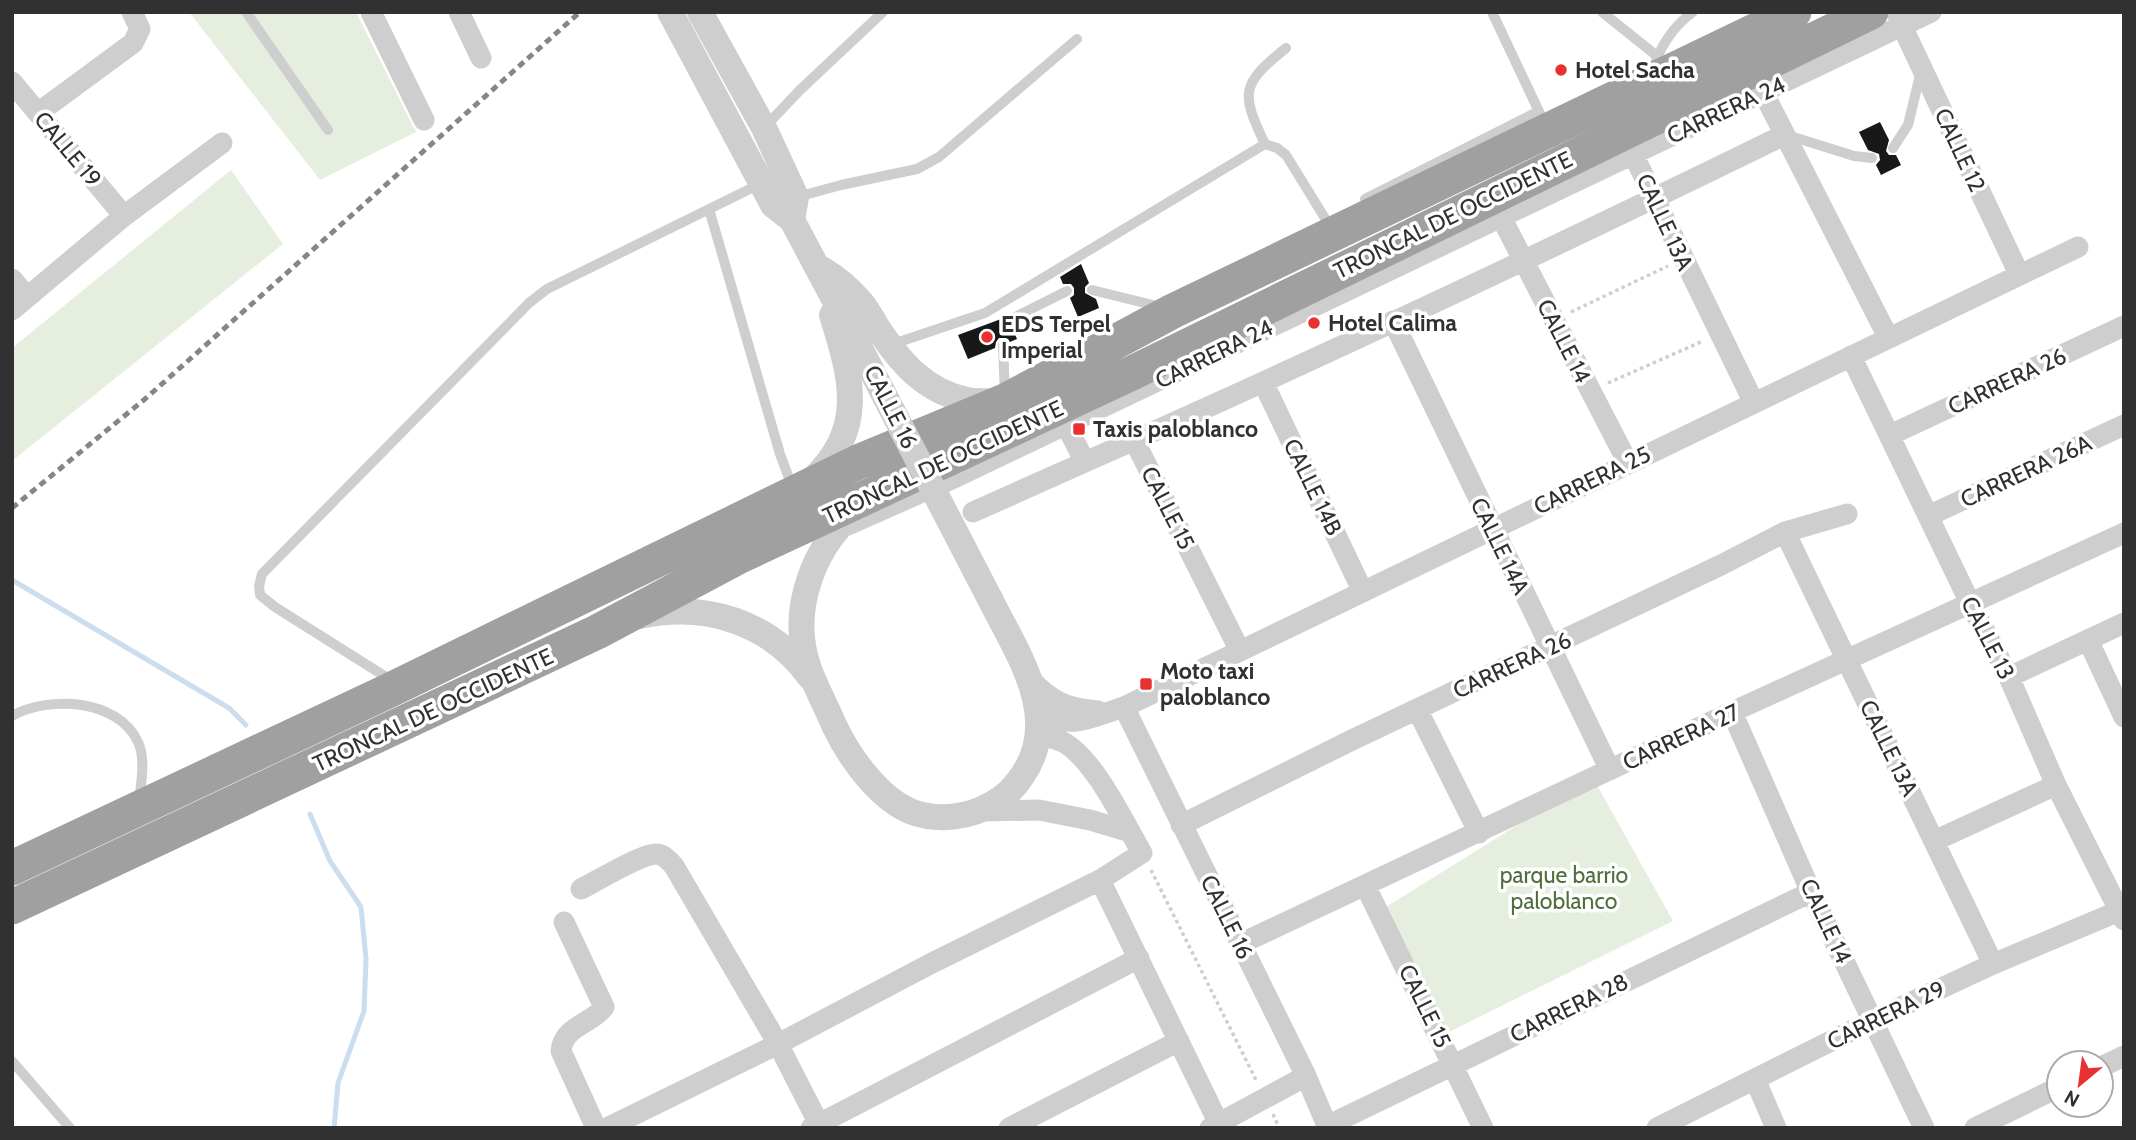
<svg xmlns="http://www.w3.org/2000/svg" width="2136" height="1140" font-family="Cabin,sans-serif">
<rect width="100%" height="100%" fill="#fff"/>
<path fill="#e6eedf" d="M189,12H356L416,132L320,180Z
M231,170L283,244L12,461V348Z
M1593,778L1673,921L1439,1037L1378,912Z"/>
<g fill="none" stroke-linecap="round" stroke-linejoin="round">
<path stroke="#cbddee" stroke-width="5" d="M12,580L229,708L246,725
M310,814L330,861L361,907L366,959L364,1011L338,1083L334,1128"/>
</g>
<path fill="#181818" d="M1880,122L1889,140L1886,151L1889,155H1896L1901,165L1881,175L1876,165L1880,160L1879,154L1868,150L1859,132Z
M1081,264L1089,283L1085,287V293L1096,299L1099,308L1078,317L1070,298L1074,295V288L1071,284H1063L1060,277Z
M1001,319L1004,326L1012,327L1017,339L1010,342L1006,338H999L996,342L995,348L968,359L958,335Z"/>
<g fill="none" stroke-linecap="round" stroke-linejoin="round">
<path stroke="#cecece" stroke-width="3.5" stroke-dasharray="3.5 3.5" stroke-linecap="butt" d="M1571,312L1668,266
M1608,383L1703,341
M1151,870L1257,1082
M1273,1114L1279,1128"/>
<path stroke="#cecece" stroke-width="10" d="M246,12L328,130
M1492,12L1542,118
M1602,12L1657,56
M1652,72C1659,49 1672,27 1693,12
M764,128L800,90L883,12
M1787,135L1854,156L1872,158
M1265,144C1241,93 1240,85 1286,48
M1893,148L1908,125L1921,71
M797,197L841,185L917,169L939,157L1077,39
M1365,199L1539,111
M709,209L780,454L793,489
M1092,290L1161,307
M1009,320L1067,291
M890,345L985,313L1265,144L1277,148L1286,155L1331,228
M1003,345L1005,395
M394,682L275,607L260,595L259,586L262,574L529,303L547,289L762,183
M12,716C49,695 118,699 138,742C146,759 141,783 139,802
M12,1061L70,1128"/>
<path stroke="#cecece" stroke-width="21" d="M371,12L424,120
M459,12L481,58
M1897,13L1902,26L2019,274
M12,82L124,216
M1752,85L1763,92L1888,337
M38,113L133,43L140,29L132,12
M1633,154L1754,403
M1501,217L1628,463
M12,279L27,297
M12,310L124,216L222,143
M1393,321L1610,770
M1851,356L1970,603L2009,677L2056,785L2124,920
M1263,382L1363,592
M1066,425L1085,462C1321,358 1553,248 1784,135
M1890,435L2124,326
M1134,440L1240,651
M973,512L1085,462
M1928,516L2124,425
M848,525L954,478L1931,12
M1785,532L1993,964
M2088,640L2124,717
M2009,677L2124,623
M1030,679C1052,702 1066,708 1098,711
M1124,707L1306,1076L1328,1128
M1417,709L1479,833
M1039,710C1071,732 1091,717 1124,707L2078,247
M1732,712L1811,892L1924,1128
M981,811L1039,810L1090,820L1130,832
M1181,825L1352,740L1721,565L1785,532L1847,514
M1934,841L2056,785
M1100,880L1221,1128
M1365,885L1483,1128
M581,889C597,881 641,854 656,854C664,854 669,861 674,866L778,1044L821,1128
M564,922L604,1007C592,1024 563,1026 561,1051L596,1128
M1240,944L1732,712L2124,533
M2101,1067L2124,1056
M1755,1079L1776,1128
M1327,1126L1811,892
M607,1128L778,1044L932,963L1100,880L1142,853C1124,822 1093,756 1061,741C1054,738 1046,737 1039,735
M811,1128L1139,958
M1009,1128L1179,1041
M1210,1128L1306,1076
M1657,1128L1873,1020L1993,964L2119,911
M1975,1128L2059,1087"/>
<path stroke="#cecece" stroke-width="26" d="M670,12L773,205L792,220L851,331
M700,12L764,128L796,197L792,220
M822,269C835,277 849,288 859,300C866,307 872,318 877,327C900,362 924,391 967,400C977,402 989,401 1000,401
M810,482C867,430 852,379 832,315
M863,506C814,541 789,609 808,666C815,686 826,706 834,725C849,757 880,801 915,813C940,821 970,817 992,804C1006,796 1013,789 1022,776C1063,718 1017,653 990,599
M640,616C706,602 770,622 810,677"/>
<path stroke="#a0a0a0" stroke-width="35" d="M12,868L386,692L858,462L1005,401L1173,311L1794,12
M12,907L597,632L738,557L1132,373L1871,12"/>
<path stroke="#868686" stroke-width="5" stroke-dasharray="7 5" stroke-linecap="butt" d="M12,508L145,399L580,12"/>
<path stroke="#cecece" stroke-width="26" d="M851,331L990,599"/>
</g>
<g fill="#ea3131" stroke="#fff" stroke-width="2.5">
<circle cx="1561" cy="70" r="7"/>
<circle cx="1314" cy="323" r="7"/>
<circle cx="987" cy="337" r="7"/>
<rect x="1072" y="422" width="14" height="14" rx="3.5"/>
<rect x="1139" y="677" width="14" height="14" rx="3.5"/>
</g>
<g text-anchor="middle" stroke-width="7" stroke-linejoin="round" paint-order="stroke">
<g font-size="23" font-weight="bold" fill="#313131" stroke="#fff" text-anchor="start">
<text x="1575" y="78">Hotel Sacha</text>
<text x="1328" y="331">Hotel Calima</text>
<text x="1001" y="332">EDS Terpel<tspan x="1001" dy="26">Imperial</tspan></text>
<text x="1093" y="437">Taxis paloblanco</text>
<text x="1160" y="679">Moto taxi<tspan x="1160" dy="26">paloblanco</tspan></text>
</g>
<g font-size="23" fill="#313131" stroke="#fff">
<text transform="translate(1726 110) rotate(-25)" y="8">CARRERA 24</text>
<text transform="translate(68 149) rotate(50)" y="8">CALLE 19</text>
<text transform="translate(1960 150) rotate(65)" y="8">CALLE 12</text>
<text transform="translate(1453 215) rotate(-26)" y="8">TRONCAL DE OCCIDENTE</text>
<text transform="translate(1665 222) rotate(65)" y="8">CALLE 13A</text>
<text transform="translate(1564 341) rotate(63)" y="8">CALLE 14</text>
<text transform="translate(1214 354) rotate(-26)" y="8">CARRERA 24</text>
<text transform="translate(2007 381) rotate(-25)" y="8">CARRERA 26</text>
<text transform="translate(891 407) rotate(63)" y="8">CALLE 16</text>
<text transform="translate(943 462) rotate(-25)" y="8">TRONCAL DE OCCIDENTE</text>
<text transform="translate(2026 471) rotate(-25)" y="8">CARRERA 26A</text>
<text transform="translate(1592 480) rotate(-26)" y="8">CARRERA 25</text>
<text transform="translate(1313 487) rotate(64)" y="8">CALLE 14B</text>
<text transform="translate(1168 508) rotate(63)" y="8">CALLE 15</text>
<text transform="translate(1500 546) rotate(64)" y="8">CALLE 14A</text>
<text transform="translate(1988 638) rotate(63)" y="8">CALLE 13</text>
<text transform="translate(1512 665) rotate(-25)" y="8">CARRERA 26</text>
<text transform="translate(433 710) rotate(-25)" y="8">TRONCAL DE OCCIDENTE</text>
<text transform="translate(1681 737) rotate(-25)" y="8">CARRERA 27</text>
<text transform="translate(1889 748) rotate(64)" y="8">CALLE 13A</text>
<text transform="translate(1227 917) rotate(64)" y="8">CALLE 16</text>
<text transform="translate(1826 921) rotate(65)" y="8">CALLE 14</text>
<text transform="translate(1425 1006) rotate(64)" y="8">CALLE 15</text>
<text transform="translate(1569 1008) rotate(-26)" y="8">CARRERA 28</text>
<text transform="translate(1886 1015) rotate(-26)" y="8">CARRERA 29</text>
</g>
<g font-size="23" fill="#506e3c" stroke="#fff">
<text x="1564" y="883">parque barrio<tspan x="1564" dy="26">paloblanco</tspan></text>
</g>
</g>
<rect width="2136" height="1140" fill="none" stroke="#313131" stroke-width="28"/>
<g transform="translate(2080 1084) rotate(209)"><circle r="33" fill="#ffffff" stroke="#adadad" stroke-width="2"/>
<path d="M0-5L12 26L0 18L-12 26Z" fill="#ea3131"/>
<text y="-10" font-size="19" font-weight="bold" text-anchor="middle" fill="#313131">N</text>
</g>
</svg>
